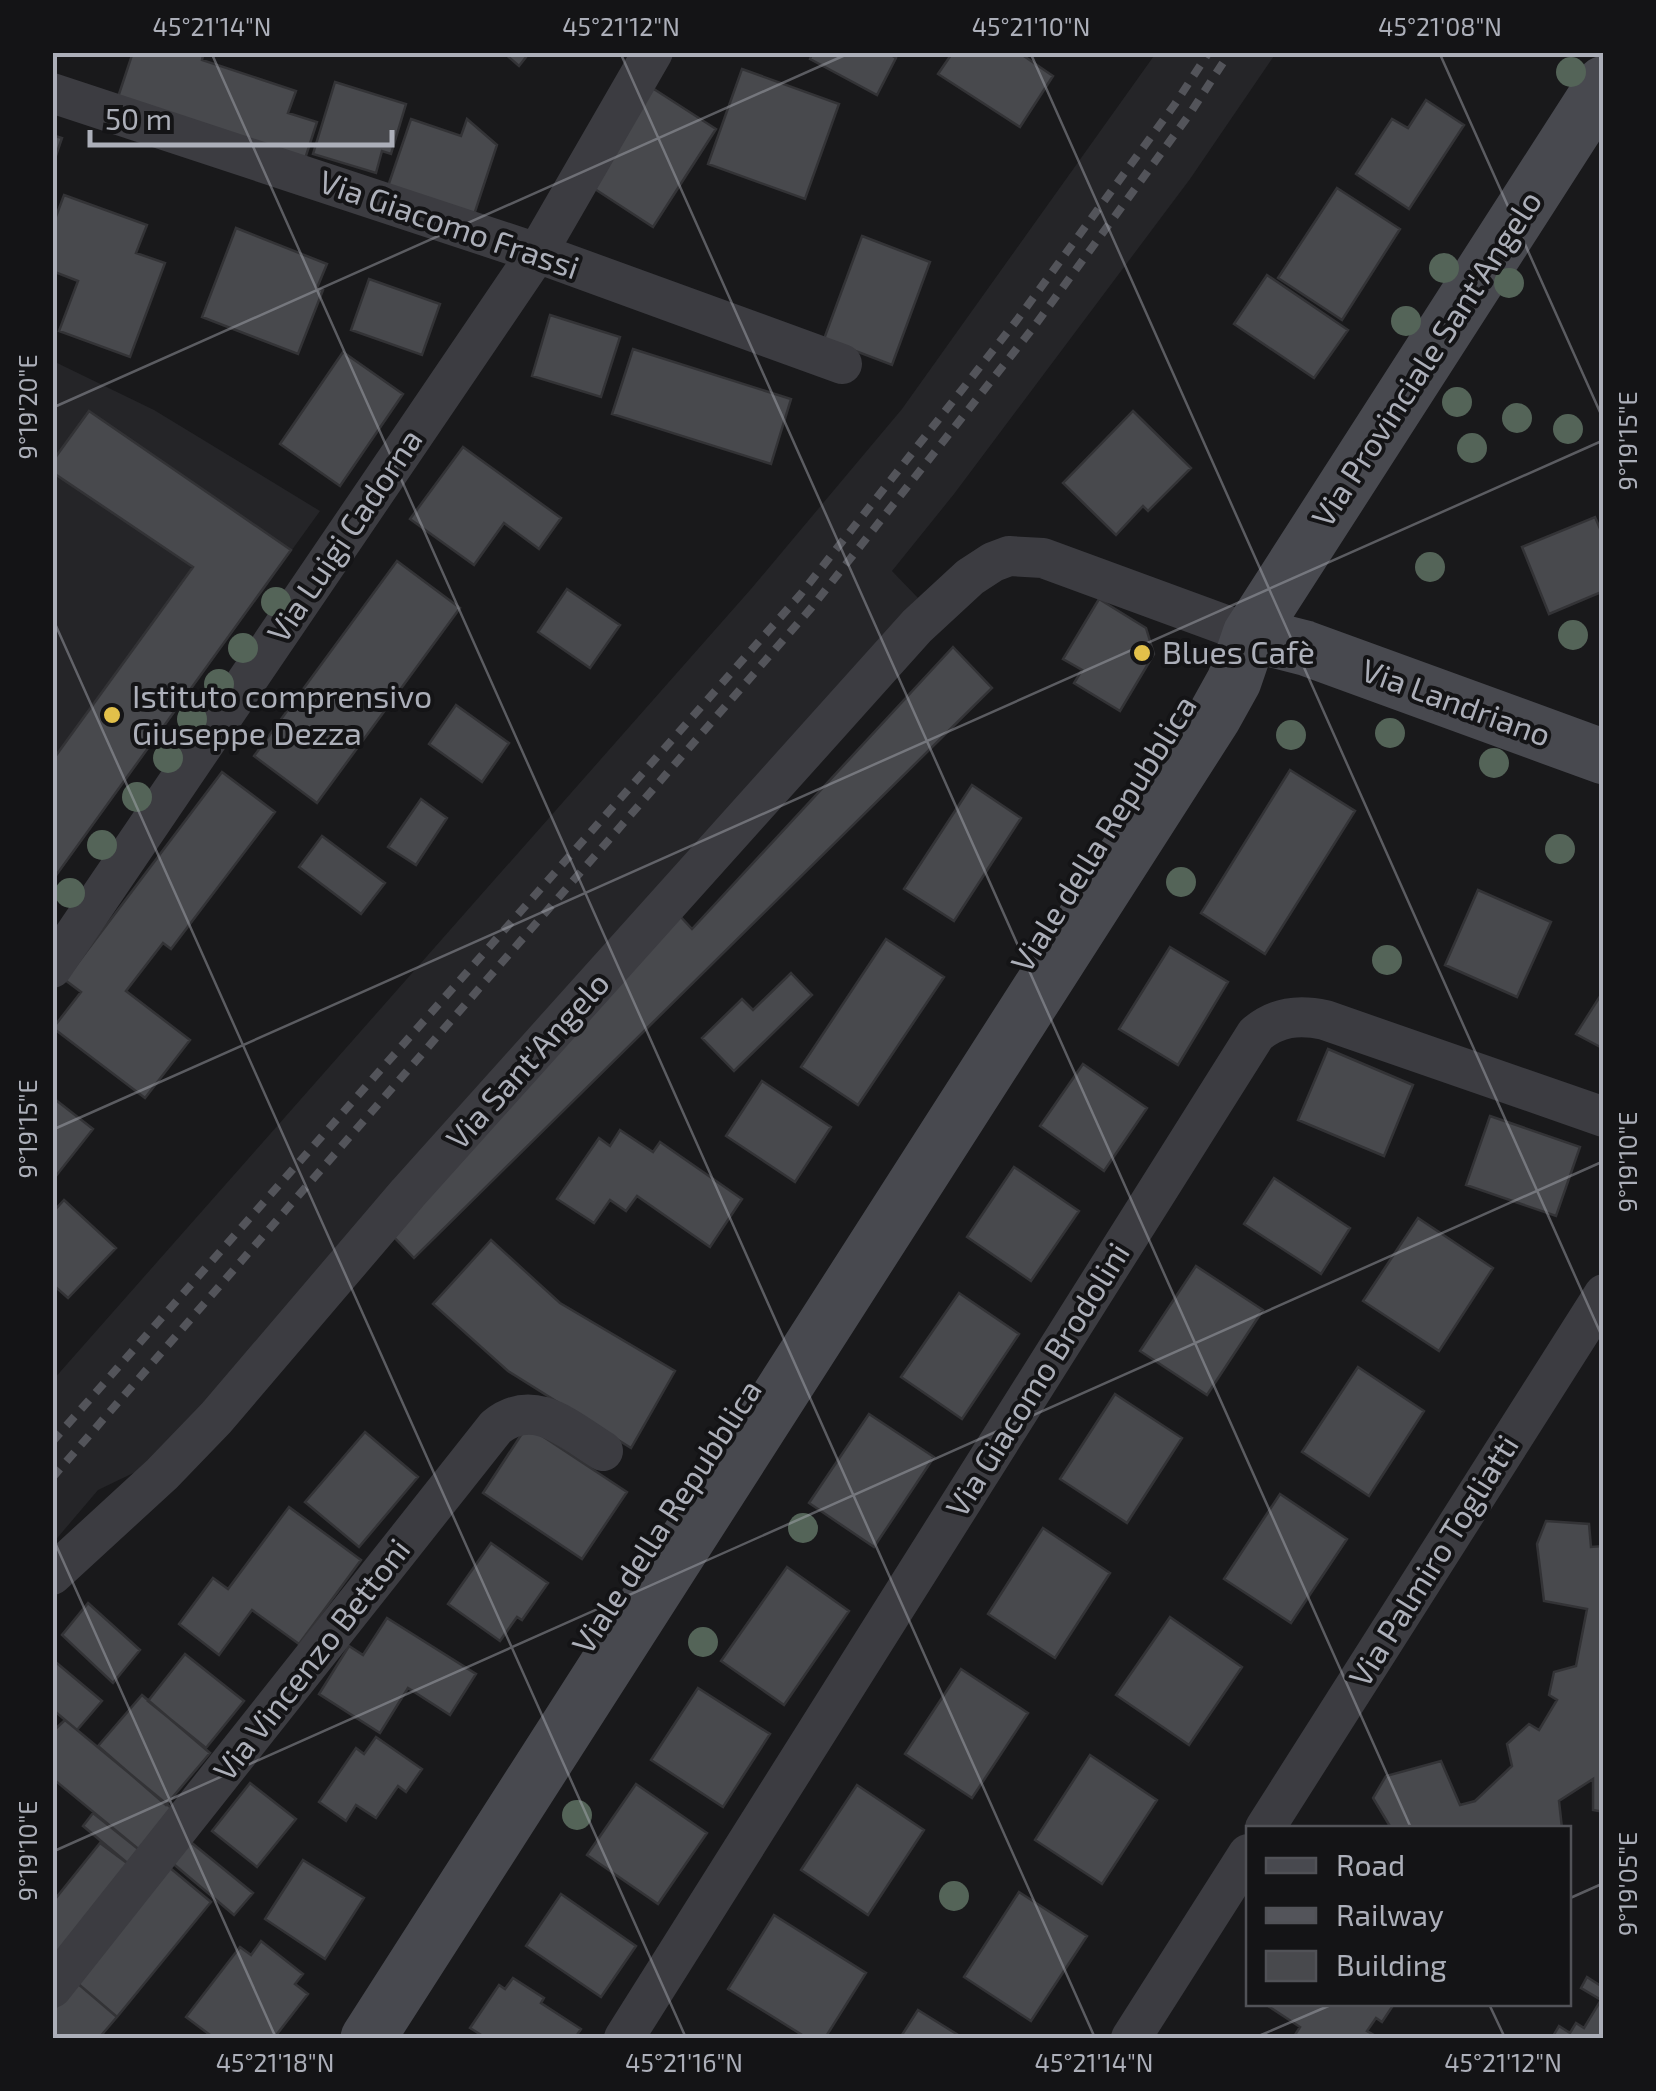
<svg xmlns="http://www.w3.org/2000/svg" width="1656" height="2091" font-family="'Exo 2',sans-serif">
<rect width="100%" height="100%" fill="#19191b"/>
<path fill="#252528" d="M1156,53H1276L1190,179L954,494L892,571L918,598L152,1464L98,1490L53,1543V1380L751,589L902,409Z
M53,361L154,410L320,511L53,881Z"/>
<path fill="#48494d" stroke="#333336" stroke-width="2.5" d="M133,52H204L202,60L296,91L288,113L317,122L303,165L116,103Z
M503,52H530L519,66Z
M813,52H886L896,58L877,95L810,59Z
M953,52H1018L1053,76L1020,127L938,74Z
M742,69L839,104L805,199L708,164Z
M335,82L406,104L391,154L382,151L376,173L313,154Z
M643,82L716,129L653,227L581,180Z
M1426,100L1464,125L1409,209L1356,174L1392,119L1408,128Z
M411,119L461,136L467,119L497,145L472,221L386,192Z
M52,135L62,138L52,167Z
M1337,188L1400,229L1342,320L1278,278Z
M64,195L147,225L136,253L165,263L130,357L59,331L78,281L52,271V227Z
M236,228L327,264L317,288L323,290L298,354L202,317Z
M862,236L930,262L892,365L824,339Z
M1267,275L1348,330L1314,378L1234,324Z
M369,279L440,304L422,355L351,330Z
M550,315L620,337L601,397L532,376Z
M633,349L791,399L771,464L612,414Z
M343,352L403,394L340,486L280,444Z
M89,411L291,550L52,881V761L193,567L52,472V462Z
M1133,411L1191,468L1148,511L1143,506L1116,535L1063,483Z
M463,447L561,518L539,549L504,523L474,565L410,519Z
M1595,517L1604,538V591L1549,614L1522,547Z
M397,561L460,608L317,803L254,756Z
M567,589L620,625L590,668L538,632Z
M1099,599L1146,628L1154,654L1120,711L1074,683L1082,670L1063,659Z
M953,647L992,688L414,1258L391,1234L679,915L692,929Z
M456,705L509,743L482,782L429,744Z
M1290,770L1355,811L1265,954L1201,913Z
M222,772L275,812L171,949L163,943L126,991L190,1040L145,1098L53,1028L81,992L65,980Z
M972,785L1021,818L954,921L904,889Z
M421,799L447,818L416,865L388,847Z
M322,836L385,883L361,914L299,867Z
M1478,890L1551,922L1517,997L1445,965Z
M886,939L944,977L858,1105L801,1067Z
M1170,947L1228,982L1178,1065L1119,1029Z
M791,973L812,995L734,1071L702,1038L742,999L753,1010Z
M1604,990V1049L1576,1034Z
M1328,1049L1413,1085L1384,1156L1298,1120Z
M1083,1064L1147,1108L1104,1171L1040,1126Z
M762,1081L831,1127L795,1182L726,1136Z
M52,1097L93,1129L52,1181Z
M1490,1116L1580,1147L1556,1216L1466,1185Z
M620,1130L653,1152L660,1142L742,1199L710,1247L637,1196L626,1211L610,1200L594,1223L557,1199L599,1138L610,1146Z
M1014,1167L1079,1211L1031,1281L967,1237Z
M1274,1178L1350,1228L1321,1274L1244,1224Z
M64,1200L116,1248L68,1298L52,1284V1213Z
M1418,1218L1493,1268L1439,1351L1363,1301Z
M491,1240L560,1303L675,1371L631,1448L508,1371L433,1304Z
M1196,1266L1263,1310L1207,1395L1140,1351Z
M959,1293L1019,1334L962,1419L901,1377Z
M1358,1367L1424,1411L1369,1496L1302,1452Z
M1115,1394L1182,1438L1127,1523L1060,1479Z
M869,1414L934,1457L874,1547L809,1503Z
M527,1426L627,1492L582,1559L483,1493Z
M365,1432L418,1477L359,1547L305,1502Z
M1280,1494L1347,1539L1291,1623L1224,1579Z
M289,1507L361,1560L299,1644L252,1610L219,1655L179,1624L213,1578L228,1589Z
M1546,1521L1589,1524L1591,1547L1604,1546V1812L1593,1810V1779L1559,1801L1562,1828H1391L1373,1798L1386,1776L1441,1761L1460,1805L1475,1801L1512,1766L1507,1744L1529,1724L1539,1730L1557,1700L1549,1695L1554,1672L1576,1666L1587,1609L1544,1601L1537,1544Z
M1043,1528L1110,1573L1055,1658L988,1614Z
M491,1543L548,1583L522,1620L517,1617L500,1641L448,1604Z
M787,1567L849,1611L784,1705L721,1661Z
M88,1603L140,1650L113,1683L62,1635Z
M1170,1617L1242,1667L1189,1745L1116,1695Z
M387,1618L476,1674L450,1715L408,1688L380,1733L319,1694L349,1646L363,1655Z
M185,1654L244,1701L206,1748L148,1701Z
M52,1659L102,1701L77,1730L52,1709Z
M961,1669L1028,1713L972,1798L905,1754Z
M698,1688L770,1734L723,1807L651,1760Z
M142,1695L210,1753L166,1805L98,1746Z
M65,1720L175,1811L142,1852L52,1778V1732Z
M376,1737L422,1769L406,1792L398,1786L376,1818L356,1805L346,1821L319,1802L356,1748L364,1754Z
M1090,1755L1157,1800L1102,1884L1035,1840Z
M250,1783L296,1819L257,1867L212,1831Z
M636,1784L707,1833L658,1904L587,1855Z
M857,1785L924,1830L868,1915L801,1870Z
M93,1813L142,1852L131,1866L83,1826Z
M187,1839L253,1893L234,1915L170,1861Z
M100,1843L131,1866L52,1964V1903Z
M303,1860L364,1898L325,1959L265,1919Z
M169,1867L211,1902L117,2017L76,1982Z
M1019,1892L1087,1936L1031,2021L964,1977Z
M561,1894L636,1946L601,1997L526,1946Z
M774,1915L866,1973L825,2038H807L728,1989Z
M261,1941L303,1974L295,1984L308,1994L274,2038H214L186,2017L240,1947L251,1955Z
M1587,1977L1601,1986L1604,1981V2038H1552L1559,2026L1570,2033L1576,2023L1584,2028L1601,2000L1581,1988Z
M513,1978L544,1998L541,2003L581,2029L575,2038H486L470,2028L499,1985L505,1989Z
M76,1982L117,2017L99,2038H52V2012Z
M1265,2004H1394L1382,2022L1376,2018L1367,2031L1379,2038H1293L1300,2027Z
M918,2010L963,2038H900Z"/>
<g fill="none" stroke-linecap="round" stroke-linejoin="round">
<path stroke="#3c3c41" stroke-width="40" d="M52,93L537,253L842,364
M52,968L537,253L653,52
M52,1575L162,1474L216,1418L408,1193L917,626L970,577L993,562L1009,556L1043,558L1250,634
M1265,1828L1604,1294
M52,1988L496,1427C534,1396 569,1430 603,1451
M624,2038L1256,1034C1277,1017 1298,1014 1325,1020L1604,1117
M1131,2038L1248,1854"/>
<path stroke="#48494f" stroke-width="55" d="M1250,634L1305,648L1604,757
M368,2038L1214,717L1234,681L1250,634L1604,83"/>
<path stroke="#53545a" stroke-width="8" stroke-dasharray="12 10" stroke-linecap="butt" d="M52,1442L800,595L1017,320L1175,104L1209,52
M52,1478L812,607L1033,328L1189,115L1230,52"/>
</g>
<g fill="#546458">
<circle cx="1571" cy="72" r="15"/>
<circle cx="1444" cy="268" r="15"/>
<circle cx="1509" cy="283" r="15"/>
<circle cx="1406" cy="321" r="15"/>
<circle cx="1457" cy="402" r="15"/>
<circle cx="1517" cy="418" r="15"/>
<circle cx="1568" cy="429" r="15"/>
<circle cx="1472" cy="448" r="15"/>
<circle cx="1430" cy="567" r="15"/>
<circle cx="276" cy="602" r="15"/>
<circle cx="1573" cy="635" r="15"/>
<circle cx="243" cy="648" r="15"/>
<circle cx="219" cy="684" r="15"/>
<circle cx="192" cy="719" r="15"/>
<circle cx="1390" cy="733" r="15"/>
<circle cx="1291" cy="735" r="15"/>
<circle cx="168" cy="758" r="15"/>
<circle cx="1494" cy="763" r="15"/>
<circle cx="137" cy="797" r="15"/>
<circle cx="102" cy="845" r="15"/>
<circle cx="1560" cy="849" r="15"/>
<circle cx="1181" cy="882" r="15"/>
<circle cx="70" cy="893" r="15"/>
<circle cx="1387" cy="960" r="15"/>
<circle cx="803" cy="1528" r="15"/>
<circle cx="703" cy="1642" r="15"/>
<circle cx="577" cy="1815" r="15"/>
<circle cx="954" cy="1896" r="15"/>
</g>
<path fill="none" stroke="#acafb9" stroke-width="2.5" stroke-opacity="0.45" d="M211,52L1095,2038M620,52L1411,1828M1030,52L1604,1341M1439,52L1604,421M52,408L852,52M52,617L686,2038M52,1130L1604,440M52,1536L276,2038M52,1852L1604,1161M1568,1899L1604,1883M1489,2004L1505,2038M1254,2038L1333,2004"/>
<g fill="#e2c04a" stroke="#141416" stroke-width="4">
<circle cx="1142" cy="653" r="10"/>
<circle cx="112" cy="715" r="10"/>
</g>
<g text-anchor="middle" stroke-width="8" stroke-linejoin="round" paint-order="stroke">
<g font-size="32" fill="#acafb9" stroke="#141416">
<text transform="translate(449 225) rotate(19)" y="11">Via Giacomo Frassi</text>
<text transform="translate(1427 359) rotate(-57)" y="11">Via Provinciale Sant'Angelo</text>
<text transform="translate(345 536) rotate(-56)" y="11">Via Luigi Cadorna</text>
<text transform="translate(1456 703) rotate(20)" y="11">Via Landriano</text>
<text transform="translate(1104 834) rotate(-58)" y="11">Viale della Repubblica</text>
<text transform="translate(528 1061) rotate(-48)" y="11">Via Sant'Angelo</text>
<text transform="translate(1038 1380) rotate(-58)" y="11">Via Giacomo Brodolini</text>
<text transform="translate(667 1517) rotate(-57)" y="11">Viale della Repubblica</text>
<text transform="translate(1434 1561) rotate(-58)" y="11">Via Palmiro Togliatti</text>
<text transform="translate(312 1660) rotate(-52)" y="11">Via Vincenzo Bettoni</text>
</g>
<g font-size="32" fill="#acafb9" stroke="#141416" text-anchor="start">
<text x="1162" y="664">Blues Cafè</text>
<text x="132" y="708">Istituto comprensivo<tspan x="132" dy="37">Giuseppe Dezza</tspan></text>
</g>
</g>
<rect width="1656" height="2091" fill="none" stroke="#141416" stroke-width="110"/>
<rect x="1246" y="1826" width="325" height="180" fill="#141416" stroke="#515257" stroke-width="2.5"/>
<rect x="1266" y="1858" width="50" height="15" fill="#48494f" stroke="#515257" stroke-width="2.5"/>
<text x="1336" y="1876" font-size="30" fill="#acafb9">Road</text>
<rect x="1266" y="1908" width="50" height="15" fill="#53545a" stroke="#515257" stroke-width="2.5"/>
<text x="1336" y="1926" font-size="30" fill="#acafb9">Railway</text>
<rect x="1266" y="1951" width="50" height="30" fill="#48494d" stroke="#515257" stroke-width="2.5"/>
<text x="1336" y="1976" font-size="30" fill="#acafb9">Building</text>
<path d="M90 130v15h302v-15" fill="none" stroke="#acafb9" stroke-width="5"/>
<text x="105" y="130" font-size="30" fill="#acafb9" stroke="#141416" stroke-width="8" paint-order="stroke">50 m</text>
<rect x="55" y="55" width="1546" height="1981" fill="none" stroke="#acafb9" stroke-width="4"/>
<g font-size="25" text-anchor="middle" fill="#acafb9">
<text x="212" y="36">45°21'14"N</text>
<text x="621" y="36">45°21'12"N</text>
<text x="1031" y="36">45°21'10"N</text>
<text x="1440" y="36">45°21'08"N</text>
<text transform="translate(28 407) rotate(-90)" y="9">9°19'20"E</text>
<text transform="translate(1628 441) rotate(-90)" y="9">9°19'15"E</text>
<text transform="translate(28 1129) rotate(-90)" y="9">9°19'15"E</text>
<text transform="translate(1628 1162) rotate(-90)" y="9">9°19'10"E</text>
<text transform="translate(28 1851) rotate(-90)" y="9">9°19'10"E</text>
<text transform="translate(1628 1884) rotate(-90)" y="9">9°19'05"E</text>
<text x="275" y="2072">45°21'18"N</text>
<text x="684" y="2072">45°21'16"N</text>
<text x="1094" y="2072">45°21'14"N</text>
<text x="1503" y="2072">45°21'12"N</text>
</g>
</svg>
